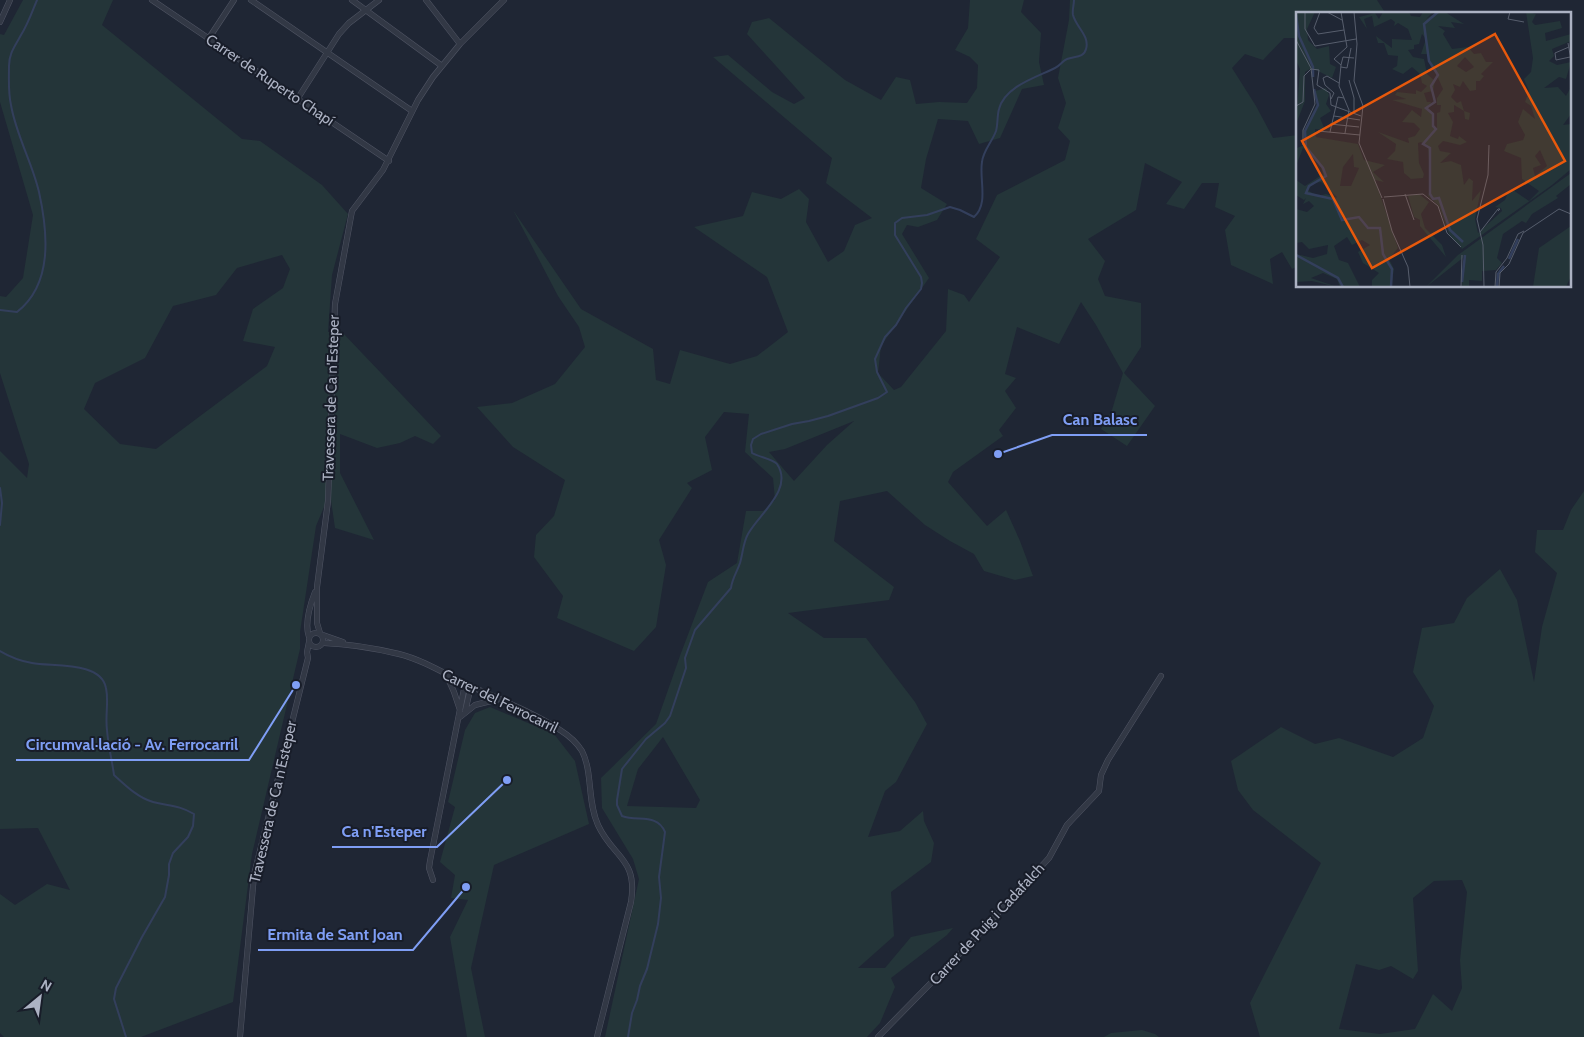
<svg xmlns="http://www.w3.org/2000/svg" width="1584" height="1037" font-family="Cabin,sans-serif">
<rect width="100%" height="100%" fill="#1f2634"/>
<path fill="#243539" fill-rule="evenodd" d="M23,0H113L102,25L242,139L260,141L322,185L348,214L332,275L328,332L341,331L441,436L433,444L415,436L400,443L377,448L340,434V473L374,540L335,528L330,493L316,526L300,632V649L252,854L233,1002L141,1037H4L0,1033V894L15,905L47,884L70,890L38,828L0,829V451L27,478L29,464L0,373V296L6,297L23,278L33,215L0,102V34L4,35ZM282,255L290,269L283,288L253,309L243,341L275,347L267,366L156,449L120,444L84,409L95,383L145,358L173,306L216,295L237,268Z
M970,0H1024L1021,12L1041,33L1039,62L1044,85L1022,89L1000,138L979,144L968,121L938,119L926,159L921,188L947,204L937,220L918,227L907,225L902,234L929,278L881,346L878,373L894,390L901,387L946,331L948,289L964,295L969,302L1000,257L976,239L997,195L1065,160L1070,141L1058,128L1066,103L1058,78L1069,20L1070,0H1377L1386,14H1298V38H1284L1263,60L1245,54L1232,68L1256,106L1273,138L1298,135V266L1292,269L1282,252L1270,259L1273,284L1231,265L1225,230L1235,216L1215,207L1219,183H1202L1184,209L1166,204L1182,182L1145,163L1136,210L1088,239L1105,261L1098,279L1105,296L1141,303V347L1124,373L1155,406L1127,446L1101,429L1112,410L1123,373L1096,325L1081,302L1059,344L1017,327L1005,374L1016,378L1005,391L1016,408L999,430L1003,436L953,472L948,482L987,526L1006,510L1020,541L1033,576L1015,580L984,571L974,554L950,541L925,525L887,491L840,501L834,541L894,587L889,600L788,613L824,638H866L915,702L927,724L896,782L885,791L868,837L900,831L923,811L924,821L934,843L931,862L891,892L894,936L858,968H885L911,937L953,928L947,935L891,978L895,987L880,1023L867,1037H605L639,879L633,859L602,808L601,778L656,724L681,653L708,582L737,563L746,511H763L775,500L773,478L745,452L749,414L724,412L705,437L712,470L687,483L692,488L659,540L666,565L656,627L634,651L557,618L563,596L534,557L536,535L554,516L565,480L513,447L477,407L512,403L555,384L585,347L579,327L558,296L513,210L581,309L653,349L656,380L670,384L680,350L730,364L757,356L788,332L767,277L694,227L743,216L752,192L781,199L799,189L809,199L806,222L828,262L844,251L855,225L872,218L826,183L832,158L713,57L728,55L772,92L794,104L805,98L747,34L752,22L769,18L845,80L881,100L896,77L910,80L916,104L939,102L967,103L977,88L978,65L970,57L955,50L968,28ZM854,421L827,445L794,481L769,452L785,449ZM663,737L700,800L696,808L627,806L638,769Z
M1584,491V1037H1260L1250,1003L1321,863L1253,810L1238,790L1231,761L1281,727L1315,744L1339,738L1393,757L1423,738L1434,706L1413,672L1422,628L1454,623L1467,598L1500,569L1517,600L1534,682L1542,627L1557,573L1535,552L1537,530H1563L1571,510ZM1462,880L1467,892L1460,960L1462,988L1452,1011L1433,994L1415,1029L1380,1034L1339,1029L1356,964L1379,970L1391,966L1413,979L1418,971L1413,898L1434,881Z
M490,707L554,734L575,761L589,824L494,865L471,968L485,1037H467L450,937L468,900L451,898L455,875L440,862L455,807L448,802L465,730L475,713Z
M1142,1030L1155,1034L1159,1037H1104L1111,1033Z"/>
<g fill="none" stroke-linecap="round" stroke-linejoin="round">
<path stroke="#333f5c" stroke-width="2" d="M0,310L17,312C53,284 48,233 39,192C32,162 16,135 11,105C8,92 9,79 9,66C9,53 15,46 21,35C28,24 32,12 37,0
M0,488L2,503L0,525
M0,651C10,657 21,661 32,663C53,667 101,661 106,688C109,702 105,715 107,730C108,745 112,760 114,775C125,785 138,798 153,802C169,806 179,805 194,814L193,826L188,837L173,853L169,864V875L165,897L142,937L116,988L114,999L126,1037
M628,1037L632,1013L637,1000L640,986L647,969L658,924L661,898L659,877L665,832C657,813 638,822 622,816L617,805V800L622,769L646,739L665,723L670,716L686,668L685,658L695,630L731,588C732,579 737,572 740,563C743,553 743,543 748,534C759,514 794,489 777,464C773,459 759,457 752,453L751,445L753,439L761,434L792,424L809,421L828,416L878,398L887,392L877,372L875,359L885,337L896,325L906,308L921,289L922,283L921,277L895,235V223L902,218L927,215L950,207L960,210L974,217C989,204 979,179 982,162C983,151 992,142 996,131C998,124 997,116 999,109C1005,86 1037,77 1055,68C1060,66 1062,61 1067,59C1074,56 1084,58 1086,49C1090,36 1076,27 1073,15C1072,10 1074,5 1074,0"/>
<defs>
<path id="street" d="M152,0L389,161
M251,0L412,111
M352,0L442,66
M426,0L460,44
M0,22L10,0
M209,38L234,0
M298,98L339,34L349,23L379,0
M309 640a7 7 0 1 1 14 0a7 7 0 1 1-14 0Z
M320,633L317,623V587L328,501L335,304L352,211L383,170L418,100L433,77L460,44L504,0
M323,635L343,642
M309,637C304,623 310,605 315,592
M324,643C349,644 374,648 399,654C423,660 445,674 468,685C499,699 532,712 560,730C568,735 577,743 582,751C593,773 587,801 598,825C613,858 638,858 631,902L597,1037
M446,674L454,692L460,710
M465,712L471,686
M460,717L475,705L499,699
M433,880L429,868L430,861L465,684
M240,1037L254,875L308,658L307,652L309,642
M878,1037L974,939L1049,858L1067,825L1099,791L1101,775L1108,760L1161,676"/>
</defs>
<use href="#street" stroke="#505564" stroke-width="6"/>
<use href="#street" stroke="#323845" stroke-width="5"/>
</g>
<g text-anchor="middle" stroke-width="4" stroke-linejoin="round" paint-order="stroke">
<g font-size="15" fill="#acb2c3" stroke="#181d29">
<text transform="translate(270 80) rotate(34)" y="5">Carrer de Ruperto Chapí</text>
<text transform="translate(331 398) rotate(-88)" y="5">Travessera de Ca n'Esteper</text>
<text transform="translate(500 701) rotate(26)" y="5">Carrer del Ferrocarril</text>
<text transform="translate(273 802) rotate(-77)" y="5">Travessera de Ca n'Esteper</text>
<text transform="translate(987 924) rotate(-47)" y="5">Carrer de Puig i Cadafalch</text>
</g>
</g>
<g transform="translate(1296 12)">
<rect width="275" height="275" fill="#1f2634"/>
<path d="M0,0H19L11,17L12,28L21,37L33,34L34,52L40,55L36,66L16,56L9,60V89L0,112L4,57L0,48ZM87,0H113L115,4L124,5L127,0H137L130,7L141,0H149L168,12L155,10L159,16L142,14L149,19L147,22L156,37L172,35L178,42L185,41L190,50H197L185,62L188,64L184,69H180V78L174,79L167,69L164,75L157,72L159,78L155,85L161,91L165,89L168,99L174,101L173,108L169,107L168,99L158,93V100L152,101L157,110L154,124L162,127L163,124L171,130L164,133L147,129L142,134L144,139L155,141L144,151L155,149L165,153L168,173L173,166L177,169L176,189L185,178L179,207L182,221L206,199L205,196L199,195L209,188L212,180L217,178L233,189L243,179L226,167L225,146L208,139L211,132L227,128L229,123L222,110L227,97L239,107L235,94L229,90L233,79L228,67L235,60L237,46L230,0L240,2L236,10L239,13L264,9L266,16L249,21L250,29L275,22V29L256,37L258,44L253,49L261,53L275,50L270,67L263,65L248,76L262,75L270,84L275,75V102L267,113L275,112V157L256,173L166,237L153,222L143,194L132,184L135,173L132,136L125,130L122,131L123,151L128,162L127,166L115,167L108,161L107,150L91,147L99,139L100,132L82,120L113,131L112,126L119,124L124,117L118,111L106,110L116,98L125,105L126,97L96,88L110,87L99,83L101,80L120,82V78L125,80L131,74L126,71L124,62L116,55L107,62L96,57L101,54L102,44L92,43L88,31H82L80,24L96,36V27L116,28L112,17L102,11L98,14L99,10L95,7L78,15L76,4L68,7L71,17L63,5L79,1L83,7ZM126,22L130,27L125,42H131L147,77L141,86V93H145L144,100L141,101V117L137,112L138,101L132,97L135,90H131L128,81L137,79L139,69L131,62L128,47L117,45L112,38L118,37V33L123,32ZM169,45L178,55L170,60L161,54ZM244,138L251,154L239,164L237,156L245,153L239,144ZM30,76L33,83L30,92L35,99L24,106L29,118L19,117L20,125L62,132L68,148L89,153L77,160L88,170L79,168L102,236L93,247L98,257L95,275H76V268L83,261L67,251L62,240L74,233L66,228L56,233L51,225L38,234L43,248L52,251L64,275H44L41,267L27,261L15,266L41,275L16,269L0,270V242L17,246L31,242L32,233L13,237L6,230L0,231V197L11,200L18,194L13,189L7,192L10,186L8,188L0,183V168L9,174L27,162L24,153L7,136L0,154V132L1,136L8,133V119L22,90L19,79ZM57,142L58,155L63,156L55,174H44L47,155ZM25,170L40,184L41,186L30,182L22,184L11,178L18,171ZM275,161V172L260,184L262,186L236,202L230,211L226,209L207,222L201,246L206,251L200,258L186,259V269L173,268V275H166L168,245L130,275L162,243ZM123,182L133,190L125,202L129,216L146,233L150,245L124,214V208L118,205L112,184ZM275,214V264L270,275H237L243,236Z" fill="#243539" fill-rule="evenodd"/>
<path fill="none" stroke="#333f5c" stroke-width="2.5" d="M142,0L128,12L133,49L142,63L135,74L139,90L130,96L137,102V114L140,117L127,132L134,136V182L137,187L143,186L154,218L167,230M0,3L3,24L17,55V65M18,77L22,93L9,119L10,135L27,156L30,164L13,174L10,181L37,187L46,208L63,205L72,216H84L87,242L96,257L95,275M0,243L42,266L47,275M213,247L222,227M166,270L169,243M201,275L202,262L208,254"/>
<path fill="none" stroke="#575e6d" stroke-width="1" d="M9,0V17L19,34L60,27M31,0L46,8M45,0L51,35L38,47L45,53L43,74L53,98L49,121M58,0L61,32L58,69L67,94L63,131L86,186M214,0L212,7L228,10M22,22L48,18M22,22L18,16L24,0M0,28L15,56L19,92L7,118V133M272,31L275,48M273,35L259,41L260,48L274,45M45,53L47,45L58,46M45,55L51,56L55,36M15,57L23,58L21,73L34,81L35,93L65,104M53,68L58,86V101M35,87L38,81L29,73L27,66L31,64L43,71M0,94L7,90L8,64L15,57M38,104L64,108M34,112L63,115M22,119L64,123M34,120L42,85L48,86M109,182L118,208M88,185L127,182L142,194L151,221L165,235M87,187L96,219L112,255L114,275M184,220L202,197H204L202,199M165,275L166,243M188,275L187,233L181,207L192,163L193,133M199,275L200,260L211,246L222,222L228,219M203,275L204,261L213,252L227,221L263,197L275,202"/>
<path fill="#e8590c" fill-opacity="0.15" stroke="#e8590c" stroke-width="2.5" d="M199,22L269,149L76,256L6,129Z"/>
<rect width="275" height="275" fill="none" stroke="#acb2c3" stroke-width="2.5"/>
</g>
<path fill="none" stroke="#7f9ef5" stroke-width="2" d="M998 454L1052 435H1147M296 685L249 760H16M507 780L437 847H332M466 887L413 950H258"/>
<g fill="#7f9ef5" stroke="#181d29" stroke-width="2">
<circle cx="998" cy="454" r="5"/>
<circle cx="296" cy="685" r="5"/>
<circle cx="507" cy="780" r="5"/>
<circle cx="466" cy="887" r="5"/>
</g>
<g font-size="16" text-anchor="middle" font-weight="bold" fill="#7f9ef5" stroke="#181d29" stroke-width="4" stroke-linejoin="round" paint-order="stroke">
<text x="1100" y="425">Can Balasc</text>
<text x="132" y="750">Circumval·lació - Av. Ferrocarril</text>
<text x="384" y="837">Ca n'Esteper</text>
<text x="335" y="940">Ermita de Sant Joan</text>
</g>
<g transform="translate(40 997) rotate(29)" stroke="#181d29" stroke-width="4" paint-order="stroke">
<path d="M0-4L9 19L0 12L-9 19Z" fill="#acb2c3"/>
<text y="-8" font-size="14" font-weight="bold" text-anchor="middle" fill="#acb2c3">N</text>
</g>
</svg>
